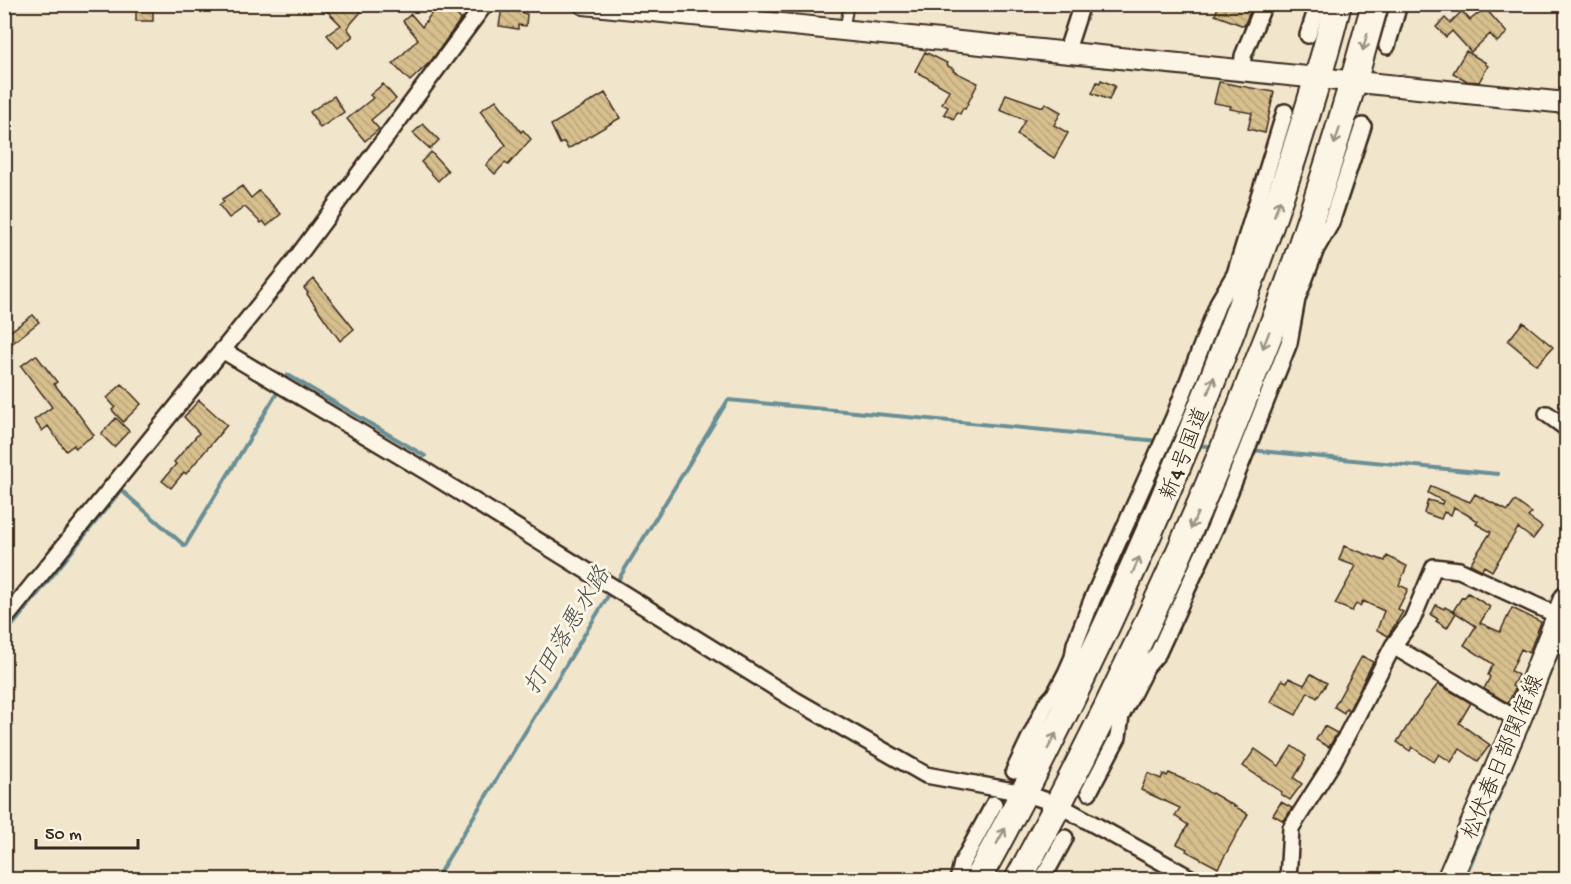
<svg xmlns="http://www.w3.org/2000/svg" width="1571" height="884" font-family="'Gochi Hand','Klee One',sans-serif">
<defs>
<pattern id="building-back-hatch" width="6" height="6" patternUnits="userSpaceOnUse" patternTransform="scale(1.5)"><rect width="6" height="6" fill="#d7bf8e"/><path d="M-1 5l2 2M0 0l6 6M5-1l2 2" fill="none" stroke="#b9a47a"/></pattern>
</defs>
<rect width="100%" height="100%" fill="#f1e5cb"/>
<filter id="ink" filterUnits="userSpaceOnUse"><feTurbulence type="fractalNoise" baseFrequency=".0167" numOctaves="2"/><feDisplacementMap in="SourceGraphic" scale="12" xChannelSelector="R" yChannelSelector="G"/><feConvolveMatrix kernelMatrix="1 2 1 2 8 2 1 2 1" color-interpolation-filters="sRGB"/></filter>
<g filter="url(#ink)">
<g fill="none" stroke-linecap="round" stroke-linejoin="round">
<path stroke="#698f96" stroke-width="4" d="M284,382L288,375L425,456
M1197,445L1216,447
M1250,450L1498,474
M615,585L728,400L1159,441
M4,636L121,490L185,546L280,388
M435,880L611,591
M1464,880L1566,634"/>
</g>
<path fill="url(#building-back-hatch)" stroke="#3b2a1e" stroke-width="1.5" d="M320,4H352L361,12L347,28L353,36L338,48L327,35L341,25Z
M438,4H446L461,19L431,61L410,81L393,64L418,39L403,21L411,14L422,27Z
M1219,4H1253L1244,26L1215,15Z
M502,8L522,11V13L527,14L526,26L518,25V29L499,26Z
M1485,8L1507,33L1497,42L1490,34L1471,52L1452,31L1446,37L1436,27L1445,18L1450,23L1462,11L1470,20Z
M136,10H153V21H136Z
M1466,51L1486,63L1485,64L1488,66L1479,82L1467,81L1453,73Z
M925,52L947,63L946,65L954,69L953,71L978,83L965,109L963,108L960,114L957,112L954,119L944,114L948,107L942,104L949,90L915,71Z
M1101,80L1115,86L1109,100L1092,93L1097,82L1100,83Z
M1219,82L1274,92L1265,133L1248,129L1252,113L1230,109L1231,106L1214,103Z
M383,84L396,99L371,120L379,129L365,141L347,119L373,98L370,95Z
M605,93L620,118L568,149L564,142L560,144L551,125Z
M1006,94L1043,107L1045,103L1061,112L1054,125L1068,133L1054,158L1017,135L1025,120L1000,110Z
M334,96L344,112L320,128L310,112Z
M496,100L521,132L523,130L531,139L508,165L505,163L495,174L486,165L506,145L480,111Z
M423,124L439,140L430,149L413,133Z
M431,152L448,171L438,181L421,162Z
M242,186L251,198L259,191L281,214L267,226L263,221L261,223L245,207L229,218L219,205L224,202L222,199Z
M314,279L354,329L340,341L307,294L308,293L304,288Z
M33,315L39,322L4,350V336Z
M1523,322L1553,347L1537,365L1508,341Z
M36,355L57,382L54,384L71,404L94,435L75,448L74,445L66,451L48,426L42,431L34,420L52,407L21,366Z
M122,384L141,404L123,422L112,410L115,407L107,398Z
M199,400L227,425L186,474L184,472L171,488L162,481L176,464L174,462L199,433L184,417Z
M116,418L129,431L114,447L101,434Z
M1431,486L1470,502L1475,494L1508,511L1515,501L1532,513L1528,517L1542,527L1533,539L1518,528L1492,571L1484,566L1482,570L1470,564L1491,532L1476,524L1478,521L1454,507L1451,515L1444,512L1441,519L1424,513L1428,500L1442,504L1443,501L1428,493Z
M1344,546L1385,561L1387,556L1407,566L1399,585L1408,589L1398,609L1403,612L1388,636L1377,630L1384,611L1363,601L1360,606L1356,604L1352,611L1335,604L1356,566L1339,560Z
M1468,593L1490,607L1480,623L1500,632L1512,608L1541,622L1529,653L1521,649L1511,671L1518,675L1512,686L1515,688L1508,703L1484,689L1490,677L1488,675L1493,664L1464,645L1476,626L1453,611L1462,597L1464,598Z
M1436,605L1444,609L1445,607L1456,613L1447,628L1436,621L1438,619L1431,615Z
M1362,656L1373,662L1349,710L1346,708L1344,713L1334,707Z
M1311,674L1327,683L1317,698L1308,692L1296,715L1271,702L1282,680L1287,682L1289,678L1304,685Z
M1438,684L1471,703L1459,723L1490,745L1478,761L1460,749L1451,762L1439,754L1434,762L1412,747L1410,751L1397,742L1418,710Z
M1324,726L1337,733L1329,747L1316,740Z
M1292,746L1306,756L1304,759L1305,760L1294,778L1302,784L1290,800L1281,794L1282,792L1243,766L1255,749L1279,766Z
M1148,773L1161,779L1163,774L1167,776L1169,773L1196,785L1197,784L1211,794L1212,793L1248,814L1218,868L1186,851L1187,849L1177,844L1188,825L1175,816L1180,808L1141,790Z
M1281,802L1292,808L1284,821L1273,815Z"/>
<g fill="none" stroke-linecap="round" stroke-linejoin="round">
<defs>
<path id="service" d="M844,30L849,4"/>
<path id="minor" d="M1308,35L1318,4
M1387,46L1399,4
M1066,53L1082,4
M1242,69L1243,56L1264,4
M222,350L427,472L795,700L926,775L1024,793L1059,805L1194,880
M1547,414L1566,428
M4,620L289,268L485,4
M1393,646L1518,720
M1014,771L1046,704L1055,694L1066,673L1073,657L1075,644L1092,600L1174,417L1219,301L1235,274L1285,112
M1089,792L1118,737L1121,716L1146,667L1158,653L1216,526L1245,454L1289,343L1297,299L1316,249L1331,223L1363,126
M958,880L962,863L994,804
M1042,880L1065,838
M1288,880L1291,828L1333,762L1393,646L1412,620L1434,567L1459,570L1559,616"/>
<path id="tertiary" d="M584,4L1566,103"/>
<path id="primary" d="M1449,880L1518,720L1566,599"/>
<path id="trunk" d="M977,880C1069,713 1147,548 1216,371C1263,251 1306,129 1338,4
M1018,880C1107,716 1186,549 1253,375C1267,339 1282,304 1294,268C1324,181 1351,93 1375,4"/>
</defs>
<use href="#service" stroke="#3b2a1e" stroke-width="12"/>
<use href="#minor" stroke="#3b2a1e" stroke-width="20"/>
<use href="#tertiary" stroke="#3b2a1e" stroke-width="24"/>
<use href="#primary" stroke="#3b2a1e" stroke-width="28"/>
<use href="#trunk" stroke="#3b2a1e" stroke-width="30"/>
<use href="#service" stroke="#fcf5e5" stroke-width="8"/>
<use href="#minor" stroke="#fcf5e5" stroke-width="15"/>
<use href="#tertiary" stroke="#fcf5e5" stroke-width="20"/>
<use href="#primary" stroke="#fcf5e5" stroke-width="24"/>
<use href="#trunk" stroke="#fcf5e5" stroke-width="26"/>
</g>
<defs><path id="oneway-shaft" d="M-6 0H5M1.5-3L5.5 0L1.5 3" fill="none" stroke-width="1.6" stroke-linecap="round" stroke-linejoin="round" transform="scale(1.5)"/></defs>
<g stroke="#9c9082">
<use href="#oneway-shaft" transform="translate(1365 42) rotate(105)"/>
<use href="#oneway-shaft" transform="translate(1337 136) rotate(108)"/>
<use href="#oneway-shaft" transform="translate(1277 208) rotate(-71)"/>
<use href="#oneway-shaft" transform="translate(1266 340) rotate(111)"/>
<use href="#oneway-shaft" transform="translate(1211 385) rotate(-69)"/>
<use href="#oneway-shaft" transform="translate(1194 521) rotate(113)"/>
<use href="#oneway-shaft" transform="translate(1136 565) rotate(-66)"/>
<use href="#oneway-shaft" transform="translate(1052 741) rotate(-62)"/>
<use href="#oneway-shaft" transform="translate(1001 836) rotate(-61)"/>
</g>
</g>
<g text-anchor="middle" stroke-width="6" stroke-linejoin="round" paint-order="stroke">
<g font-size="22" fill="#3b2a1e" stroke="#fcf5e5">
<text transform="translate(1183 453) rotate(-68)" y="8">新4号国道</text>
<text transform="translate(1501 756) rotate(-67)" y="8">松伏春日部関宿線</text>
</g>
<g font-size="24" font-style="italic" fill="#4e5450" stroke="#fcf5e5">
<text transform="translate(566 630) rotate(-59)" y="8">打田落悪水路</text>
</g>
</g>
<rect width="1571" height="884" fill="none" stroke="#fcf5e5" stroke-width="24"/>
<rect x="12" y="12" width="1547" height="860" fill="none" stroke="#3b2a1e" stroke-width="2" filter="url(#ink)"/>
<path d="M36 839v9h102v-9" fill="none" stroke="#3b2a1e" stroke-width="3"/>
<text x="45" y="839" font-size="18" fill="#3b2a1e" stroke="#fcf5e5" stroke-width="4.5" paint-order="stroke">50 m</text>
</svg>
